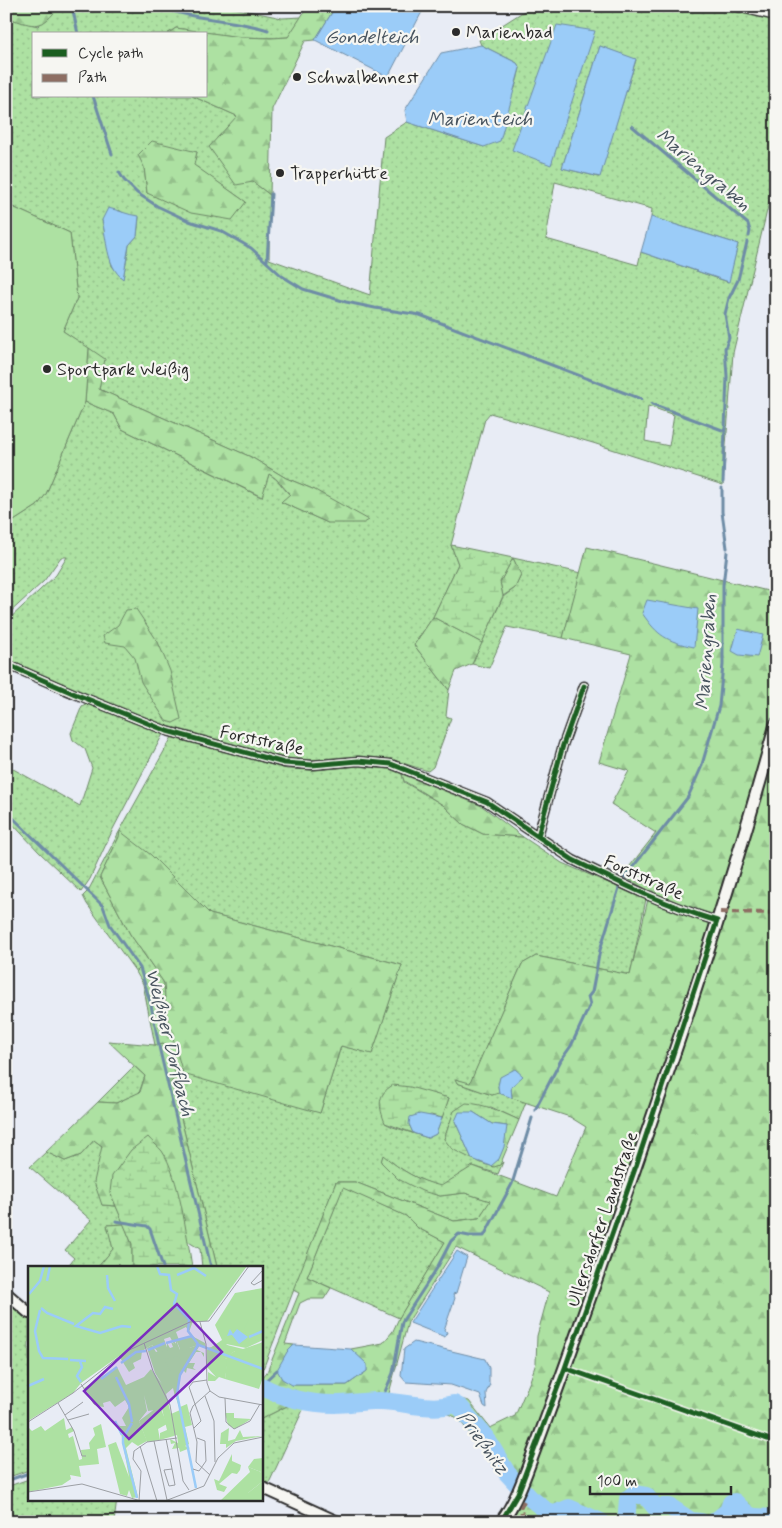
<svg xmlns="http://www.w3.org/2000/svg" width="782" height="1528" font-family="Mynerve,sans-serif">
<defs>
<pattern id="grass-dots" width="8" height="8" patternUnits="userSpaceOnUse" patternTransform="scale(1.25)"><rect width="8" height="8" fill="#ade1a2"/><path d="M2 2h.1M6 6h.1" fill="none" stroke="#95c18c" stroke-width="1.8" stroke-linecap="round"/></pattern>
<pattern id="forest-firs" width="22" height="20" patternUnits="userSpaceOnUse" patternTransform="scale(1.25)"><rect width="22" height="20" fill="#ade1a2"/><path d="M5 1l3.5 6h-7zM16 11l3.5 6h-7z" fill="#95c18c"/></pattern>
<pattern id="wetland-marsh" width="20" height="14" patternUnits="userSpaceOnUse" patternTransform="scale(1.25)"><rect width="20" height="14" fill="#ade1a2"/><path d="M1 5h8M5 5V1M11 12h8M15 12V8" fill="none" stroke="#95c18c"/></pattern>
</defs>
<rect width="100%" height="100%" fill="#e8ecf5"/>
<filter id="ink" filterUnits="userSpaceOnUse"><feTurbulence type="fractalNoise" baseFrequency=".02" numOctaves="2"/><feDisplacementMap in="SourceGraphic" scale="10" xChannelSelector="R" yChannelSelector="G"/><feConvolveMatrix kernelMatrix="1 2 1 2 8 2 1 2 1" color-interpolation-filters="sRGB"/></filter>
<g filter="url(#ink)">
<path fill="url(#grass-dots)" stroke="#6c8666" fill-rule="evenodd" d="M56,6H224L282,18L302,17L289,37C251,40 213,34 176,28L167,34H34V96H192L237,116L253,182L270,195L269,259L370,295L384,137L407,122L484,147L515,88L520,68L517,63L481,45L479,40L532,6H727L776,19V173L733,353L723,485L593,443L490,413L485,419L451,545L458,564L433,617L414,645L449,690L446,716L451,718L433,767L428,771L393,760L358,757L311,760L284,759L168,727L90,697L6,659V622L56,575L67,557H61L44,581L6,616V526L37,506L46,494L85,402L114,414L122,429L261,497L269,474C280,481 281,486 290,495L281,502L328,523L315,490L286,478L251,457L99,389L104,359L63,331L77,298L70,233L6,204V18L38,26L57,9ZM600,46L636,60L599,177L562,168ZM197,152L193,165L246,202L147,193L144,167ZM555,182L652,209L651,217L738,244L728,282L641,252L638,265L546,239ZM119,210L126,215L139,217L137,236L129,245L123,279L112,266L102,220ZM648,406L674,415L669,446L645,441Z
M513,558L581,573L563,638L507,627L489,668L472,664L503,597L515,588L521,575Z
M87,703L163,734L113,829L90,879L81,892L39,852L6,817V765L80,806L92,768L85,749L73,740L71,733L82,706Z
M172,737L287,769L315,770L359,766L389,769L402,774L404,782L443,805L463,824L483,834L523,837L562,863L646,899L630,975L536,956L522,964L470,1084L456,1079L457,1083L492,1095L499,1093L526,1102L519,1120L491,1107L454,1112L444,1139C456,1147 491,1177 503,1162L498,1174L473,1166L442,1187C417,1180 403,1171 383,1156L381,1162L440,1196L465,1193L491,1201L479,1218L454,1221L355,1182H336L261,1374V1267H217L172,1081L167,1044L155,1045L143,984L136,972L140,968L110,925L103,906L88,891L118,834ZM119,837L151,855L210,914L402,965L372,1053L341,1046L320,1113L166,1013L164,983L130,934L100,877ZM436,1095L449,1098L436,1134L428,1138L393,1127L385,1123Z
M134,1066L145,1076L139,1093L116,1103L98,1102Z
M94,1140L102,1146L101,1158L102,1205L116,1206L124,1224L108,1225L113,1249L98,1267H67L74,1258L65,1250L91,1220L30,1167L46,1152L65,1161L81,1155Z
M343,1187L406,1216L418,1228L445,1242L399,1318L307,1277Z
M6,1300L29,1320V1470L6,1478Z
M308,1399L269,1483L261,1480V1419L293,1403Z
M29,1479V1499H117L114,1522H6V1487Z"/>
<path fill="url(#forest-firs)" stroke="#6c8666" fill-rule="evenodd" d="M6,6H56L57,9C39,33 32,24 6,18Z
M308,6H336L315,40L305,41L272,109L270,195L253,182L236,185L209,147L237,116L192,96H206V34H167L176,28L240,37L271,38L288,37Z
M152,141L197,152L194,165L246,202L232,220L191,213L147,193L144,167L138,155Z
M89,348L105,359L99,389L251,457L286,478L315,490L369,520L364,523H328L281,502L290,494C282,487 280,480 269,474L262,497L122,429L114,414L85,402Z
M587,547L776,593V1522H510L549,1414L524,1477L512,1486L500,1473L458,1418L443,1412L450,1397L469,1401L490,1428L515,1416L530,1381L536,1363L537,1336L549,1292L456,1247L408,1322L387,1401L308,1399L293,1403L261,1419V1379L267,1372L299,1293L293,1290L336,1182H355L454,1221L479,1218L490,1201L465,1193L440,1196L422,1191L398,1179L381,1162L383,1155C402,1171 417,1180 441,1186L473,1166L556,1197L586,1127L570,1117L512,1098L511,1087L498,1086L499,1093L492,1095L457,1083L455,1079L470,1083L522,964L536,956L630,975L650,891L622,876L656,833L611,804L629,771L599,762L631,654L563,638ZM343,1188L406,1216L418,1228L445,1242L399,1318L393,1331L383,1343L351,1349L366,1364L367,1371L347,1385H292L287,1352L294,1345L285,1344L300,1303L308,1299H324L331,1288L307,1277Z
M513,558L521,575L515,588L503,596L500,582Z
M136,609L158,642L170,671L181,719L173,723L166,721L141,682L135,658L125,646L105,643L103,636L118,625L126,610Z
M433,617L482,643L472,664L456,671L449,690L414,645Z
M402,774L482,806L523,837L483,834L463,824L443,805L404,781Z
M120,831L151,855L210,914L402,965L372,1054L341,1046L320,1113L183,1074L166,1013L164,983L130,934L100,877L119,837Z
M88,891L103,906L110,925L140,968L136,972L87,904L83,896Z
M108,1041L155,1045L167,1044L176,1078L172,1081L217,1267H202L200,1249L187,1241C181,1209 177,1180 161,1151L110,1192L116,1206L102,1205L94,1182L102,1146L94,1140L81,1155L65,1161L46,1152L98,1102L116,1103L140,1092L145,1076Z
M124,1224L132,1244V1267H119L118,1263L114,1267H98L113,1249L107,1225Z"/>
<path fill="url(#wetland-marsh)" stroke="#6c8666" d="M451,545L513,558L500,582L503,596L482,643L433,617L458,564Z
M393,1085L410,1087L449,1098L442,1118L431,1115L409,1124L413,1133L385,1123C379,1107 376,1095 393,1085Z
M466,1103C486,1104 501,1112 519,1120L500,1165L494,1167L491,1166L507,1126L492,1124L473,1112L455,1121L472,1159L452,1149L444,1139L454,1111Z
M148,1137C152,1142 158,1146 162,1151C179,1176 187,1236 192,1267H132V1244L110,1192L112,1176L131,1150Z"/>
<path fill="#ade1a2" stroke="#6c8666" d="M6,204L70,233L77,298L63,331L89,348L85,402L46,494L37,506L6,526Z"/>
<path fill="#9bccf8" stroke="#6e8ca6" d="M336,6H377L385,10L387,6H425L388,77L315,40Z
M557,25L595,31L551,165L512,150Z
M481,45L517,63L520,68L500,141L484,147L407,122L405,110L441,53Z
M600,46L636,59L600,177L562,168Z
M108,208C119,210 127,215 139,216L137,236L129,245L123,279C106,266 107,239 102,220Z
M651,217L738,244L729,282L641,252Z
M647,600L698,609L694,647C666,641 658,636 642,613Z
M738,629L763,635L757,657L739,655L732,651Z
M515,1069L523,1076L511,1087L512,1098L499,1093L498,1086L500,1077Z
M459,1112H473L492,1124L507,1126L504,1147L499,1159L491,1166L472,1159L455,1121Z
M420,1114L442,1118L436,1134L428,1138L413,1133L409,1124L410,1117Z
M457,1251L467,1257L456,1293L453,1294L455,1298L444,1330L447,1332L445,1337L410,1323Z
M414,1342L485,1359L489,1368V1383L490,1384L486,1393L487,1408L484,1406L480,1395L451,1385L406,1382L401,1376L404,1349Z
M294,1345L351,1349L367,1364V1371L347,1385H292L282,1379L277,1370L287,1352Z"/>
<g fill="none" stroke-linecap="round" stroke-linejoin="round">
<path stroke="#6e8ca6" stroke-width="3" d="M72,6L78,34
M157,6C193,20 233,19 268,30
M93,96L112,154
M632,126L748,224L750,231L749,236
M119,172L124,180L137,193L157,206L189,221L221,231L251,248L282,276L303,289L346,302L375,308L420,315L641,399
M267,261L271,194
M652,404L725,431
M723,482L727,376L725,348L729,338L725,314L729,298L738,280L747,242
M722,488V512L727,548
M6,811L103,906L110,925L140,968L151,1005L160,1051L211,1267
M625,877L688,797L701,768L719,706L723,665V585L727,552
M535,1110L561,1060L571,1046L590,1005L588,997L592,992L600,950L619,888
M116,1221L147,1226L150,1229L163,1267
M261,1385L277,1370
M381,1401L393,1373L402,1322L437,1268L451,1241L459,1234L469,1236H484L512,1184L532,1118
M6,1481L29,1473"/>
<path stroke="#9bccf8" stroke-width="18" d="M261,1386C284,1398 310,1404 335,1404C351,1404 366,1400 381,1401C405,1402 430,1411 454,1404L461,1408L486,1438L507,1473L530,1498L552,1515L569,1508L601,1522
M626,1522L628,1499L634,1494L646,1496L655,1507H670L691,1521L701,1522
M714,1522L728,1511L731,1503L735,1502C741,1508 747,1516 755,1517C762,1518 768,1517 776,1518"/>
<defs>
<path id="minor" d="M733,6L776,16
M6,664L75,694L167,731L284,763L312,765L358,761L391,764L487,802L573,860C620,883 667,906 717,921
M538,836L563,745L584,686"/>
<path id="tertiary" d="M6,1293L29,1313
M261,1487L338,1522"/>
<path id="secondary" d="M501,1522C519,1498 527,1469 538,1441C556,1393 573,1345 590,1297C656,1108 723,918 776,724"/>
</defs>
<use href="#minor" stroke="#2b2b2b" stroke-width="11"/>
<use href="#tertiary" stroke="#2b2b2b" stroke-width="14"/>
<use href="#secondary" stroke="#2b2b2b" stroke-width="15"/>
<use href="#minor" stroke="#f6f6f2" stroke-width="8"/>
<use href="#tertiary" stroke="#f6f6f2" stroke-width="10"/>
<use href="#secondary" stroke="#f6f6f2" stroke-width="11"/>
<path stroke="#8d6e63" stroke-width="4" stroke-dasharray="8 4" stroke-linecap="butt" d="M720,912L776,913
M524,1501L520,1509L523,1516L534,1522"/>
<defs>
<path id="cycleway" d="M6,664L75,694L167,731L284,763L312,765L358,761L391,764L487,802L573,860C620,883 667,906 717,921L637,1163L565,1368L518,1493L501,1522
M538,836L563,745L584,686
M565,1368L776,1442"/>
</defs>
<use href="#cycleway" stroke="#f6f6f2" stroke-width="8"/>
<use href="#cycleway" stroke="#1b5e20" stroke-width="5"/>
</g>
</g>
<g fill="#2b2b2b" stroke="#f6f6f2" stroke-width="2">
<circle cx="456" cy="32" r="5"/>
<circle cx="297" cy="77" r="5"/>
<circle cx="280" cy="173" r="5"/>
<circle cx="47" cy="369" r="5"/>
</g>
<g text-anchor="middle" stroke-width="4.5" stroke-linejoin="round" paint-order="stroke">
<g font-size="18" fill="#2b2b2b" stroke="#f6f6f2" text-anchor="start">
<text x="466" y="38">Marienbad</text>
<text x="307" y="83">Schwalbennest</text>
<text x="290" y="179">Trapperhütte</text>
<text x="57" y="375">Sportpark Weißig</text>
</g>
<g font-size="18" fill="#2b2b2b" stroke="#f6f6f2">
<text transform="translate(262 740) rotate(12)" y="6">Forststraße</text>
<text transform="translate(644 877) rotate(24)" y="6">Forststraße</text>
<text transform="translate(602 1219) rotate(-71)" y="6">Ullersdorfer Landstraße</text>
</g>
<g font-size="19" font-style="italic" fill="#47535e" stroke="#f6f6f2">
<text x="372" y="43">Gondelteich</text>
<text x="480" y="125">Marienteich</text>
<text transform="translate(704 169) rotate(40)" y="7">Mariengraben</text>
<text transform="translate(705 652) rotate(-86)" y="7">Mariengraben</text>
<text transform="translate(171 1042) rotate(76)" y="7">Weißiger Dorfbach</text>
<text transform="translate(484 1442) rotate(53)" y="7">Prießnitz</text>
</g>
</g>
<g transform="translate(28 1266)">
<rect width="235" height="235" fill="#e8ecf5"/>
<path d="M235,22V74L218,82L198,78L207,85L197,92L200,93L197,113L191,111L187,115H180V106L188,111L179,101V84L194,74L187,59L207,27ZM148,74L152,84L151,75L158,74L161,82L170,79L151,109L150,129L147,131L145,122L138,128L143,148L152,144L148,132L150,131L152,141L159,138L164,159L157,161L161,178L157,180L162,182L152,186L151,182L144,183L147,177L143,178L142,173L150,177L149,169L132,174V167L139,164L134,143L120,145L116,129L119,145L111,155L119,175L110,180L104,176L98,182L110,231L104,232L101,224L99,230L92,228L80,179L88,176L101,211L93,167L84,153L92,160H98L94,152L101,141L97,134L87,141L82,135L75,137L76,141L69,140L56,122L89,101L98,119L116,111L123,103L134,118L127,107L119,82L124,79L128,86L139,81V77L142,82L145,81L143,76L148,79ZM197,147H206V152L223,153L207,163L200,159ZM36,152L38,164L44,161L46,165L40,168L41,172L45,170L51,194L54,193L53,184L62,183L61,177L67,169L65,162L73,158L78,181L69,183L71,198L51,200L53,211L42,209L43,213L34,219L0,226V161L4,165L13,160L17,165ZM201,162L200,175L207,173L212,164L215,171L235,170L208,175L198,182V178H192L193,167ZM204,188V195L213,199L212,204L209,208L204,207L191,218L199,221L196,226L189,224L186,213L191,215ZM220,201L233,206L220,227L235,215V235H192L222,206Z" fill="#ade1a2"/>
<path d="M0,0H219L179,55H165L161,66L158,61L148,66L151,74L164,70L177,77L178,82L172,79L169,84L176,87V91L173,86H168L161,97H167L165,102L168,104L159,102L158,107L154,103L148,117L144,118V108L136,93L150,90L157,101L170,79L153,85L149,76L146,75L149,79V84L142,71L136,73L140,84L130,86L124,79L114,85L113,93L105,97L107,102L101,106L91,90L53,117L45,127L0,155ZM221,53L233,55L235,66L221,72L216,63ZM235,76V111L231,123L197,113L199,93L179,84L182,81L197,91L207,85H201L199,79L215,83ZM235,192V215L220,227L216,223L233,206L220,201L226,193Z" fill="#ade1a2"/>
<path d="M128,142L133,143L139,158L130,163L132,174L119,176L111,155Z" fill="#ade1a2"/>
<path d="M202,63L205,68L209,63L220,71L211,78L204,69L199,70Z" fill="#9bccf8"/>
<path fill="none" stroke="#9bccf8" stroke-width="2.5" d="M129,0L132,8L141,9L143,24L149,28L146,38L161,53L160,65L170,78M79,9L80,22L87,35M149,9L166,2L178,10M12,15L16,0M19,15L22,0M1,28L12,15M13,42L19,47L46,58M85,43L77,41L72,48L65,47L48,60L72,67L94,60L103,61M12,44L7,65L11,85L15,92L40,93M221,71L235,65M138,77L164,70M168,78L235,103M120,84L137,77M42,94L58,95M52,95L54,101L49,110L53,116M93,97L108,86L118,85M88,111L101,138L104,156M73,113L89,101M0,120L16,113M87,155L94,169M104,157L95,172V177L109,232M168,222L149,128L152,109L170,79"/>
<path fill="none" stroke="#9c9fa4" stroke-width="1" d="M235,4L223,17L226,19L235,14M172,56L178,78L179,117L182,125L191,131L235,139M116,77L125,105L142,139L155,215L161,224M53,118L66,138L70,140M177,130L186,155L187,196M197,132L198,156L206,163L222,155L232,138M30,137L46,165L54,190H58M37,149L55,136M40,154L61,148M0,156L45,127L97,86L162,56L181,55L221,0M166,162L173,155L161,121L165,116L179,114M138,173L144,203L147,219L141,220L136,204L144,203M126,175L139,234M112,180L129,235M165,203L171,205L178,195L177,175L169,172M182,209L168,196L169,176L162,147L165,140L182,125M0,226L54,218L113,235M111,235L113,205L105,193L106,185L119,176L149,172M137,235L176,220L190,192L206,177L235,171"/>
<path fill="#7b2cbf" fill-opacity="0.15" stroke="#7b2cbf" stroke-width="2.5" d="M149,38L194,86L101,173L56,125Z"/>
<rect width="235" height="235" fill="none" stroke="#2b2b2b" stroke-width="2.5"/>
</g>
<rect width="782" height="1528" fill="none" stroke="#f6f6f2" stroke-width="25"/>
<rect x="12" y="12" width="757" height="1503" fill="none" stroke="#2b2b2b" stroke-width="2" filter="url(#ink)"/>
<rect x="32" y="32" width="175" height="65" fill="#f6f6f2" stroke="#a5a5a2"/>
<rect x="42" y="49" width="25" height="8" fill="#1b5e20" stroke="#a5a5a2"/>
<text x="78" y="58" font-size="15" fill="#2b2b2b">Cycle path</text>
<rect x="42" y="74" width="25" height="8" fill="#8d6e63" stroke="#a5a5a2"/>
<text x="78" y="82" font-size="15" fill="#2b2b2b">Path</text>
<path d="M590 1486v8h141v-8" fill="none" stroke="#2b2b2b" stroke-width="2.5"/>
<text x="597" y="1486" font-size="15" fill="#2b2b2b" stroke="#f6f6f2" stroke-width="4" paint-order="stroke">100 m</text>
</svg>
